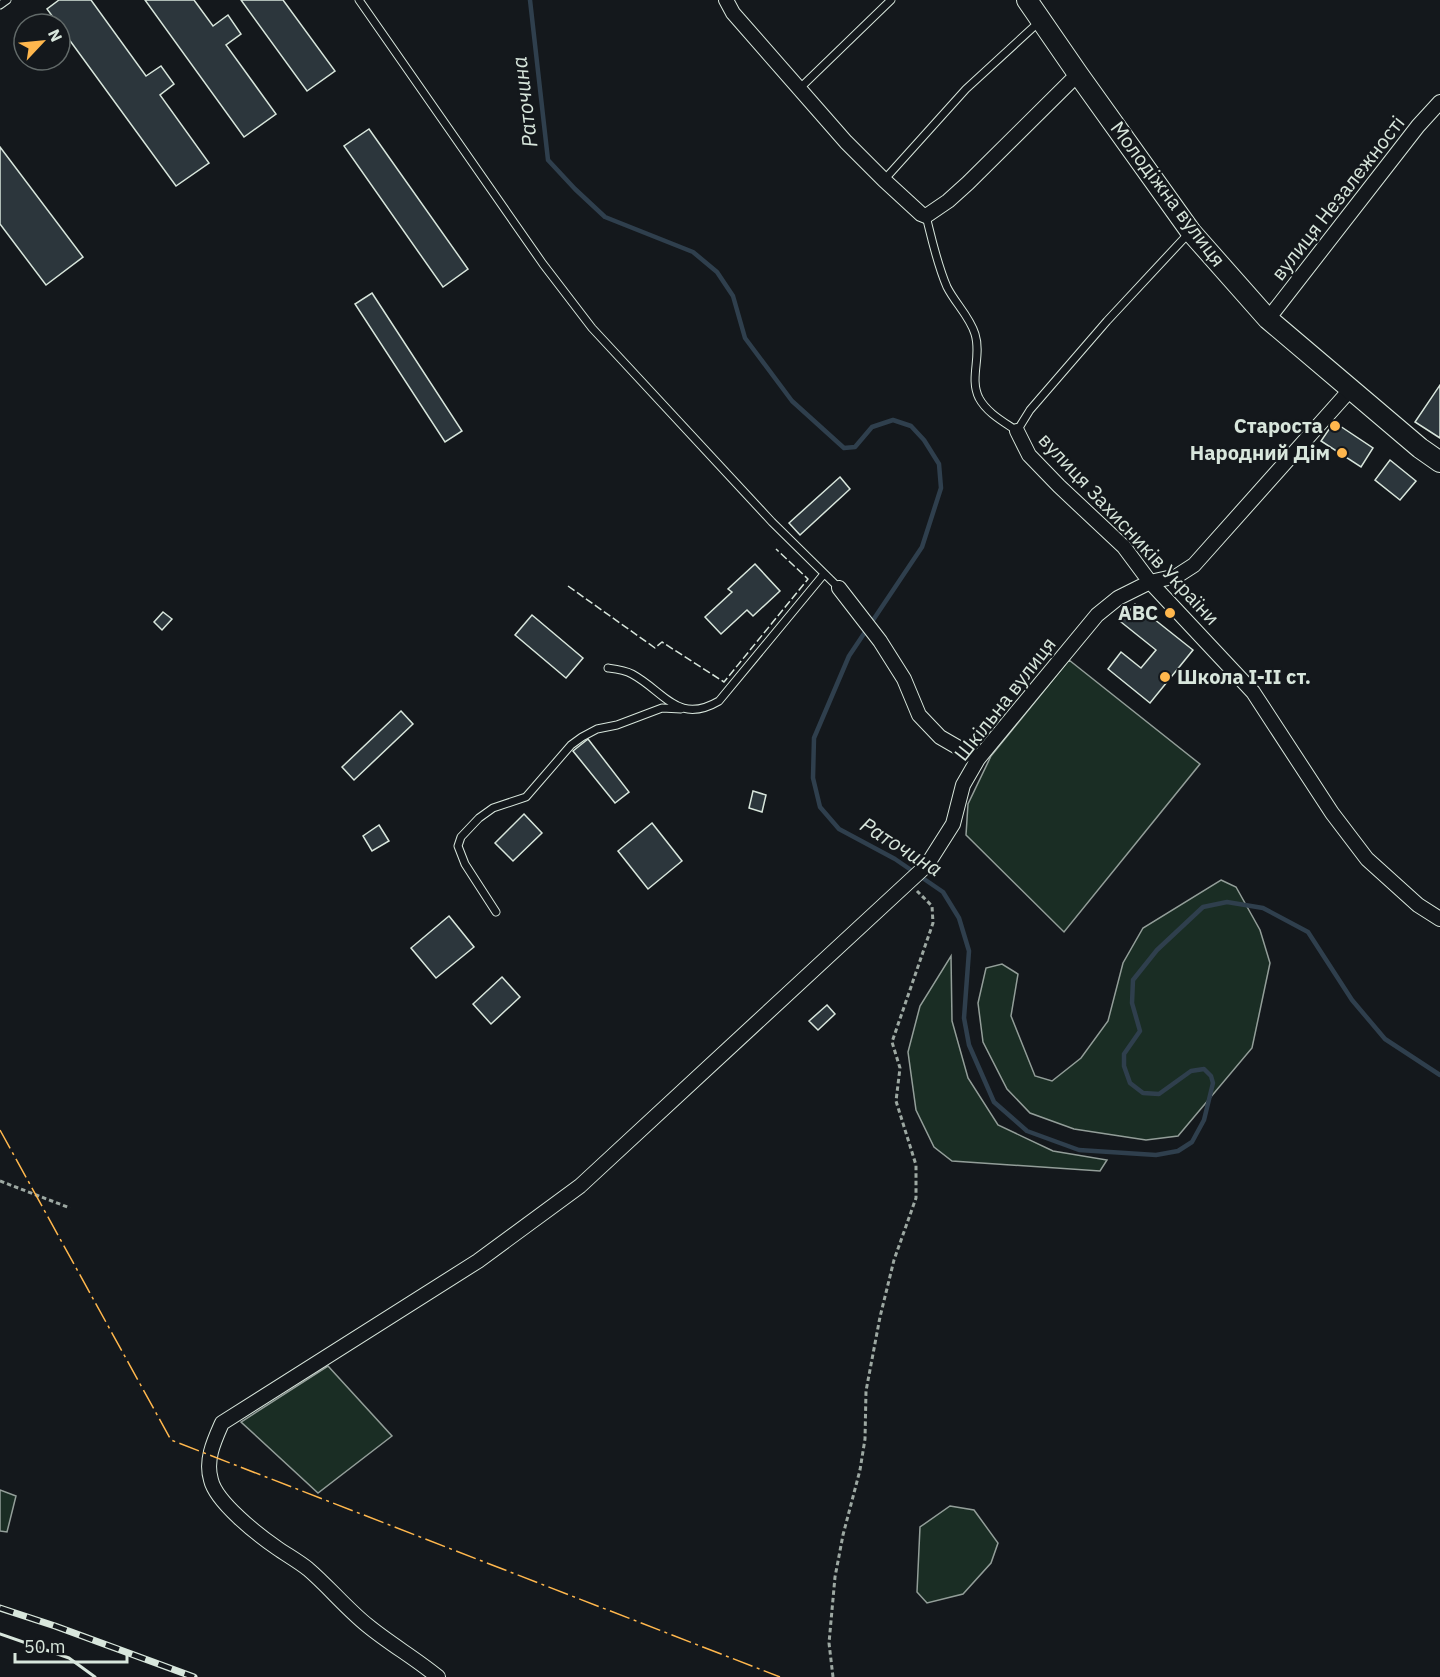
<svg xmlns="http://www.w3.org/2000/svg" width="1440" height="1677" font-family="'IBM Plex Sans',sans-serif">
<rect width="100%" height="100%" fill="#14181c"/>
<path fill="#1a2d24" stroke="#939e99" stroke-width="1.5" d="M1069,660L1200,764L1064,932L966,835L968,804L991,756Z
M1221,880L1236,887L1260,930L1270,963L1252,1048L1178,1136L1146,1140L1074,1129L1030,1113L1007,1089L983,1042L978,1003L986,968L1002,964L1018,974L1011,1016L1035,1076L1052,1081L1081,1058L1108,1021L1123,963L1143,928Z
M951,956L952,1021L968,1078L998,1125L1053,1151L1107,1160L1100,1171L952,1161L934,1147L916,1110L908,1052L920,1006Z
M328,1366L392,1436L318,1493L241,1422Z
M0,1490L16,1496L7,1532L0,1531Z
M950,1506L974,1510L998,1543L991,1563L963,1594L927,1603L917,1592L920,1527Z"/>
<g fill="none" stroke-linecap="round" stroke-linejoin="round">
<path stroke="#2f3f4d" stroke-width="4.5" d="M530,0L548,160L575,189L605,217L693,252L717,272L733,296L745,338L792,401L844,448L855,447L872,427L893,420L911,426L924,440L939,464L941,488L922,547L849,656L814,738L813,778L820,807L839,829L895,859L943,892L959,918L969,951L964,1018L969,1045L994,1102L1027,1131L1079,1150L1156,1155L1178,1151L1192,1142L1204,1120L1213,1083L1211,1076L1204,1069L1191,1071L1159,1094L1143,1093L1130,1083L1124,1066V1054L1140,1031L1132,1003L1133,980L1157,950L1203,907L1227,902L1263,908L1308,932L1352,1000L1385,1039L1440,1075"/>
</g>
<path fill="#2c363c" stroke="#d8e6dc" stroke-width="1.5" d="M59,0H91L146,76L161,66L174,84L160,95L209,163L176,186L60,27V24H58L47,9Z
M145,0H194L213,26L228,15L241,34L226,45L276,114L244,137Z
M241,0H283L335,71L307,91Z
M369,129L468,269L443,287L344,146Z
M0,147L83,257L46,285L0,224Z
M372,293L462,431L445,442L355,304Z
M1440,385V438L1415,422Z
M1334,422L1373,448L1361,467L1321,441Z
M1390,460L1416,481L1400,500L1375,480Z
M840,477L850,489L800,535L789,523Z
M755,564L780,591L753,616L747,610L721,634L705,617L732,592L728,589Z
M1135,604L1193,650L1150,703L1108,669L1121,652L1141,668L1156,650L1121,622Z
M163,612L172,619L162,630L154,622Z
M532,615L583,658L566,678L515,635Z
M401,711L413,724L354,780L342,767Z
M588,739L629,792L615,803L573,751Z
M753,791L766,795L762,812L749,808Z
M524,814L542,833L513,861L495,843Z
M652,823L682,861L648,889L618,851Z
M379,825L389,841L372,851L363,836Z
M449,916L474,947L436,978L411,948Z
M502,977L520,997L491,1024L473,1004Z
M827,1005L835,1014L818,1030L809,1021Z"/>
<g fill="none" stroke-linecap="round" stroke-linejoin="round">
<defs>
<path id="lane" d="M359,0L543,264L592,328L772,522L839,588
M0,5L7,0
M799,89L891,0
M884,180L966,89L1039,22
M926,216C932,240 937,264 947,287C955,303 970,317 975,334C982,356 969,378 979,398C987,413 1004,422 1017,431L1030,410L1107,321L1189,233
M608,668C616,669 625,670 632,674C665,692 678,725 719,701L824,574
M496,912L465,864L458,846L461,837L479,818L493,808L526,797L571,745L582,737L597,729L617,725L662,708L681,709"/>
<path id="street" d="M726,0L733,13L846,142L884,180L921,214L926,216L948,201L968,183L1078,74
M1268,319L1418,126L1440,102
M1017,431L1029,455L1059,486L1124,547L1150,582L1253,692L1332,813L1367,859L1418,905L1440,919
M839,588L880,641L904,679L919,715L940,737L978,759
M438,1677C415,1658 390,1644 367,1625C346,1608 328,1586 308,1569C298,1561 287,1555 277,1548C258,1535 216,1502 211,1480C205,1460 214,1441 222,1423L478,1261L580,1186L927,865L953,824L963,785L978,759L1097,615L1118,598L1150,582L1177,576L1194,565L1350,390"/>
<path id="secondary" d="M1027,0L1078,74L1191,232L1268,319L1420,448L1440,462"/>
</defs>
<use href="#lane" stroke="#d8e6dc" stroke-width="9"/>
<use href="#street" stroke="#d8e6dc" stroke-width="16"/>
<use href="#secondary" stroke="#d8e6dc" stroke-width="22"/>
<path stroke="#9da8a2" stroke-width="3" stroke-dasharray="4.5 3" stroke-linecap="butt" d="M0,1181L70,1208
M833,1677L829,1643L835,1577L843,1535L860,1470L865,1439L866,1391L880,1317L894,1260L916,1198V1165L896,1101L900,1068L892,1042L933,923L932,906L917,891"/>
<use href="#lane" stroke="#14181c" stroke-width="7"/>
<use href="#street" stroke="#14181c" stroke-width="14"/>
<use href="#secondary" stroke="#14181c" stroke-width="20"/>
<defs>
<path id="rail" d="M0,1608L55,1626L194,1677"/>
</defs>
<use href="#rail" stroke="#d8e6dc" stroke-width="7"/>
<use href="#rail" stroke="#14181c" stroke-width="4.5" stroke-dasharray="14" stroke-linecap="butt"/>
<path stroke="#d8e6dc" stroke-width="1.5" stroke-dasharray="8 3" stroke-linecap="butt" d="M568,586L655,648L662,642L724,682L808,579L776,549"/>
<path stroke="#d8e6dc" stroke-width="3" d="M0,1634L69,1658L95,1677"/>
<path stroke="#ffb74d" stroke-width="1.5" stroke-dasharray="21 4.5 3 4.5" stroke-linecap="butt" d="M0,1130L171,1440L780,1677"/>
</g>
<g fill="#ffb74d" stroke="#14181c" stroke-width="2">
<circle cx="1335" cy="426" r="6"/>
<circle cx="1342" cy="453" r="6"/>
<circle cx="1170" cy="613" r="6"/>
<circle cx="1165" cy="677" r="6"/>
</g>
<g text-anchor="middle" stroke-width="4.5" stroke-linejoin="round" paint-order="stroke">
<g font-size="20" fill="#d8e6dc" stroke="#14181c">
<text transform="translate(1168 194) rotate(53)" y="7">Молодіжна вулиця</text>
<text transform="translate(1338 198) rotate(-52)" y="7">вулиця Незалежності</text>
<text transform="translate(1129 529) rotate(47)" y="7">вулиця Захисників України</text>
<text transform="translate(1005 699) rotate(-52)" y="7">Шкільна вулиця</text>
</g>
<g font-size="20" font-weight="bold" fill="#d8e6dc" stroke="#14181c" text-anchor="end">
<text x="1323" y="433">Староста</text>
<text x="1330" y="460">Народний Дім</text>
<text x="1158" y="620">ABC</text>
<text x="1177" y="684" text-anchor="start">Школа І-ІІ ст.</text>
</g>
<g font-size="21" font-style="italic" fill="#d8e6dc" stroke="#14181c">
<text transform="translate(525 102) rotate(-97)" y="7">Раточина</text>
<text transform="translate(901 847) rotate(32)" y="7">Раточина</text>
</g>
</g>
<g transform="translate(42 42) rotate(64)"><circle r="28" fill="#14181c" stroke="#626a69" stroke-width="1.5"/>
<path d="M0-4.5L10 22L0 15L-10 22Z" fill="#ffb74d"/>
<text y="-9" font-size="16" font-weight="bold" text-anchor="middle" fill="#d8e6dc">N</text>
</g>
<path d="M15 1653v9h112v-9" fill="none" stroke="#d8e6dc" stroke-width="3"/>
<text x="24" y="1653" font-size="18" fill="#d8e6dc" stroke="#14181c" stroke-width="4.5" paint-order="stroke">50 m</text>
</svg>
